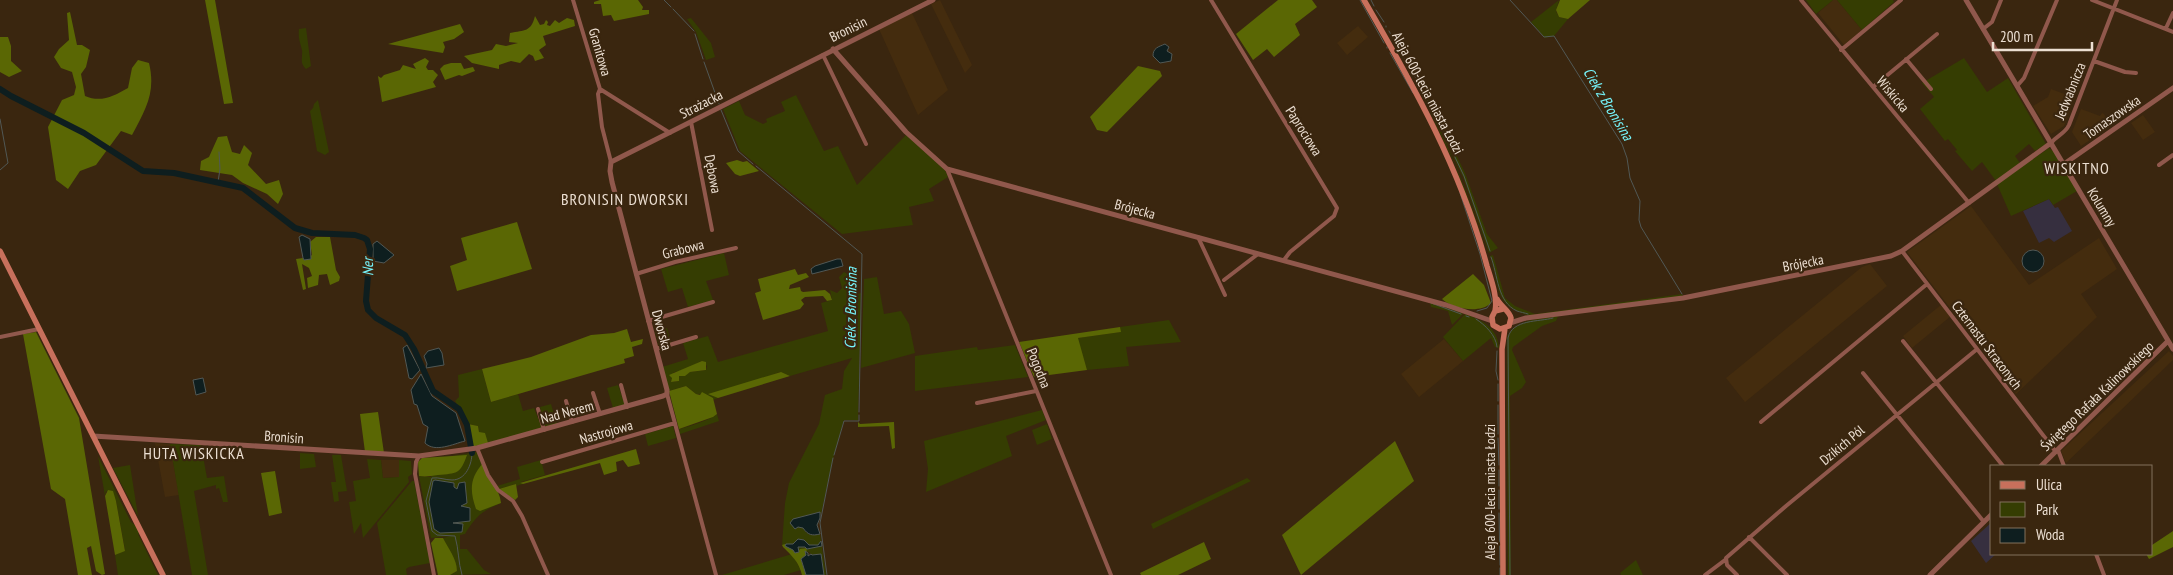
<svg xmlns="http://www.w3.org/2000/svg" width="2173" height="575" font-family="'PT Sans Narrow',sans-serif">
<rect width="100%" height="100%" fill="#3a260f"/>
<path fill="#442c0e" d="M940,0L972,65L965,73L931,4Z
M1833,0H1837L1862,30L1844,45L1818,13Z
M912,13L948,90L918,115L879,29Z
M1358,26L1368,37L1347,55L1337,43Z
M2051,89L2075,98L2064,126L2051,134L2033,106L2048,97Z
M2081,109L2100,116L2102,113L2104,114L2111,126L2081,146L2072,132Z
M2143,115L2155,132L2143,140L2131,123Z
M1971,206L2029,285L2099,238L2117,269L2081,294L2097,317L2016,394L1907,252Z
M1870,264L1887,286L1745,402L1726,378L1862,267Z
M1942,304L1951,316L1912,348L1903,336Z
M1444,339L1463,361L1419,397L1401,374Z
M2169,351L2173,356V360L2066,463L2061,451Z
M155,443L170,444L179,495L165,497Z
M381,460H399V477L383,478Z"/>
<path fill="#362f3f" d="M2049,199L2055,208L2058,207L2072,231L2054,242L2049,238L2039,243L2023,211Z
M1992,522V554H1996L1986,563L1971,541Z"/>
<path fill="#353d02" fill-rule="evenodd" d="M1559,0L1556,11L1559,17L1568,19L1554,36L1545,38L1531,22Z
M1806,0H1833L1816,14Z
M1837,0H1893L1894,2L1862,30Z
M691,18L711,43L715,57L706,60L696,32L687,19Z
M306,28L311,66L306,69C299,63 303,57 302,50C300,42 298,38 299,29Z
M1964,58L1987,92L2008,78L2046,144L2035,151L2029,144L2015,156L2020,163L1996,181L1982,162L1972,171L1955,151L1957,150L1948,139L1945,141L1920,109L1934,97L1922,83Z
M1424,88L1465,173L1487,234L1498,248L1489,253L1463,177L1421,90Z
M1420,90C1448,143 1470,197 1487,254L1455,165Z
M796,95L824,151L838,146L857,185L906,135L945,170L948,177L929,189L934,201L909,207L913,225L842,234L740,151L723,109L739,101L745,115L763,124L767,122L766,119L785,111L781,102Z
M318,100L329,152L325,155L317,151L310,111L313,108L314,104Z
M2049,148L2054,152L2077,191L2053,205L2049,199L2011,216L1997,184Z
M724,253L729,275L706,281L713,300L688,307L682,288L668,292L661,269Z
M1493,255L1505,298L1515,306L1535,314L1682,294L1683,297L1530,316C1493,305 1501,289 1490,256Z
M844,272L850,275L853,294L861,293L858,420H844L834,455L821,514L819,512L803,528C808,536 812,536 820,534L826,575H824L821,554L812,555L809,552L805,551V547L799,552L782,545L785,503L789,483L819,424L825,395L842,389L844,371L852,358L790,376L780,372L715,396L718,398L713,400L706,395L696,394L686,386L669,391L662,367L688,359L683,343L708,336L718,362L828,331L821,303L832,300L830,290L837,293L842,288L839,277ZM702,361L707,366L706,370L690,372L679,376V381L671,382L674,372C684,372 693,365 702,361Z
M877,277L884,314L901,311L909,324L915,353L861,368L864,279Z
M1430,302L1462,313L1463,314L1452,325L1448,311L1431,307Z
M1465,314C1482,320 1498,328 1499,348L1495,347L1491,338L1463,361L1443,337Z
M1558,316L1556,321L1542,326L1513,347L1512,350L1526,382L1522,388L1510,396L1511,575H1508L1507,337C1516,318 1539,320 1558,316Z
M1169,320L1181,342L1126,347L1129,366L1087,370L1077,338L1120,332V327Z
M667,328L671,343L659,346L655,332Z
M1015,345L1028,377L915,391V356L977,347L978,350Z
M482,369L491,402L518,394L523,411L534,408L542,428L488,443L479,432L478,426L468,424L455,401L459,397L458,375Z
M618,385L625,405L613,408L607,388Z
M551,404L557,424L544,427L540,407Z
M1042,410L1046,420L1006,436L1012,456L926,492L928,469L924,441Z
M717,414L719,421L680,434L679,429C688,427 712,419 717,414Z
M1047,424L1052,439L1037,445L1032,430Z
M673,426L676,438L648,446L645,434Z
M170,444L201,445L207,478L224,476L228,502H223L219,488L216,489V485L194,491L208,575H192Z
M477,452L501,503C482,511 476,516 465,534L460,535V549H467L484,570L491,574L450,575L457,571V569L443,538L450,536L431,538L419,476L431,477L440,458Z
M300,453L314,454L316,467L300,469Z
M332,455H341L347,491L338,492L339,501L334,502L331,482H336Z
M98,456L131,522L136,526L140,533L138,534L158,575H118L115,555L125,550L116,501L106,491L105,496Z
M367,459L381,460L383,478L399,477V460L411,461L412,474L408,477L409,482L363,538L361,523L354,534L349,502L356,501L353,481L370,478Z
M541,460L545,475L521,482L523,484L516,486V484L499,489L497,486L520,479L517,467Z
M130,465L138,516L113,468Z
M1247,478L1251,481L1153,529L1151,524Z
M412,481H414L430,563L409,567L406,569L407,575H386L377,523Z
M792,554L801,570L784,575H722Z
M1636,560L1643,575H1621L1620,573Z"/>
<path fill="#5a6704" d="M205,0H215L233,103L224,104Z
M600,0H638L643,7L642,10H649V14L614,21L611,15L603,16L601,4H594V2Z
M1278,0H1312L1317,7L1295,24L1300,35L1274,57L1267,49L1253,60L1236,34Z
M1560,0H1590L1568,19L1559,17L1556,10Z
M70,12L77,45H82L90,50L86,67L81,74L85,96C101,103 114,96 128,88L132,68L138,60L149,63C156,92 146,109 132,135L121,131L96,165L80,171L68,189L56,180L48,127L62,100L74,95L76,87L72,72L61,68L54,57L59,49L69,40L67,13Z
M535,16L540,25L544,24L546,20L548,22L547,25L550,26L555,20L559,23L567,18L574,20L575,26L543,36L546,45L539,50L544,58L535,61L533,56L529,54L520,63L511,61L499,65V69L472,63L464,56L492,50L496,44L506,46L518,43L509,42L510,33C525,30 531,32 535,16Z
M460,24L464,32L454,39L443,42L445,47L443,53L388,44Z
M0,37H8L11,46V61L22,71L9,77L0,72Z
M425,58L429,61L426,67L428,70H433L438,75L433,82L436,87L382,102L378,76L381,78L384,75L400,70L403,65L416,69L413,64Z
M451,63H461L464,69L473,67L475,71L462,76L459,75L445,80L440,69L444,65Z
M1138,66L1160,71L1162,76L1107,132L1097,130L1090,117Z
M227,136L232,152L240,154L244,145L252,153L248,165L266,184L279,180L283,194L278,204L267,194L243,183L232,175L200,170L201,161L209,157L218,137Z
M737,160L743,162L747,161L759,171L740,176L735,174L726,163Z
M517,222L532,269L457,291L450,266L467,260L461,238Z
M316,237H330L336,270L340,277L339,281L330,285L327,274L319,275L318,285L308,288L307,278L312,276L309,268L302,264L306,289L303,290L296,259L303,258L304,260L312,255L310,242Z
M795,269L798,275L806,273L809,277L790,285L789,289L800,287L801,291L803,292L825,290L830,294L832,300L827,301L823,296L805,297L801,300L804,304L800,309L763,320L755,293L761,291L758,279Z
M1473,274L1484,285L1491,303C1480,314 1453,309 1442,299Z
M1120,327L1121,332L1078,338L1087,370L1034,377L1019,342Z
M627,329L631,342L643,339L642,344L632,347L634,356L624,359L625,363L491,402L482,369L531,357L591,335L614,333Z
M36,332L79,418L105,574L102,575L96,571L91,546L87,548L92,575H78L65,499L51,489L23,334Z
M702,361L706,362V370L690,372L685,376H679V381L671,382L672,378L669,375Z
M781,372L790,376L718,398L708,394Z
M686,386L696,394L700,395L702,392L713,398L717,414L713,417L679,429L669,391Z
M378,412L384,453L365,452L360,414Z
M858,422L860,424L894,422L895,448L892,449L889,426L858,427Z
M468,424L478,426L479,432L485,433L488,443L472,447Z
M1395,441L1414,481L1301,575L1282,535Z
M636,449L640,464L628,467L623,460L616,462L617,471L604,475L600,463L523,484L520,483Z
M467,455C460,475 457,473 438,475C431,476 426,477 419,476L418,462L422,458Z
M483,463C487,476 500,489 501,503L480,511L476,509C470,491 469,479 483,463Z
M275,471L282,513L269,516L261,473Z
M516,484L518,497L515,500L499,489Z
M108,490L113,491L116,501L125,551L115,555L105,496Z
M2173,531V547L2149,559L2146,554H2152V545Z
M435,538H443C448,548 457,559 457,571L450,575H438L431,543Z
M1204,542L1211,559L1178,575H1141L1140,573Z
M785,544L798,552L800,549L807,548L806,555L801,559L806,575H802C799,562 792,556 783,547L782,545Z"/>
<path fill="#0e1e1f" stroke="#515855" d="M1165,44L1169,47L1167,51L1172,54L1171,61L1160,63L1153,56C1153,48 1158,47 1165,44Z
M302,235L310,239L311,259L304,260L303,258L299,237Z
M377,241L394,255L384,263L373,261V244Z
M2022 261a11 11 0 1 1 22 0a11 11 0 1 1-22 0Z
M837,259H841L843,266L812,274L811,269L815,266Z
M407,345L420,370L412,379L409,378L403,348Z
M439,348L442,353L444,365L426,368L427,364L424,356L428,351Z
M421,374L432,396L456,413L465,441C453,444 435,453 425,443L428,427L423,424L417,405L414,404L411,390Z
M203,378L206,392L196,395L193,380Z
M435,480L454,483V487L457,489L459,483L465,482L467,503L461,506L470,508V521L453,523L463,524L462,532L440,533L434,529L429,502L433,481Z
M820,512V518L817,525L820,534C812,536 808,535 803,528L798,527L795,529L790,523L793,519Z
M798,539L804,540L809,545H818L821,541L822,546L807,549L805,547H798L799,552L795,553L793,550L785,546L786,544H793Z
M805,551L808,553V556L811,554L812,555L821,554L824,575H806L801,559L806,555Z"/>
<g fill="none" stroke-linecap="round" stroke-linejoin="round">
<path stroke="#515855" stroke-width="1" d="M664,0L671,7
M1360,0L1384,43
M1371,0L1374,6
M1510,0L1544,37L1554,36L1622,144L1627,158L1630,178L1640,201L1639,220L1641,227L1682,294
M673,9L694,31
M1376,10L1384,22
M1386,26V27
M1389,31L1394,40
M695,34L703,59
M1396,44L1421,87
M1387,47V48
M1390,53L1413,93
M704,62L719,104
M1423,90L1464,176L1490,251
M721,110L738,151L753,164
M0,119L8,163L0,170
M756,166L862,254L859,412
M218,182L220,169L219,152
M1460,193L1480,254L1492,301L1487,308L1477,311
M1491,257C1498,275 1497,302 1517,311C1520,312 1525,313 1528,314
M1431,303L1461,314
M1466,316L1469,317
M1476,319C1485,325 1496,335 1497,347
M1497,351L1496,371L1498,380
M1498,384V401
M1498,405V434
M1498,438L1499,465
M834,455L844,421H859V415
M1499,470V486
M1499,490V509
M1499,513L1500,565
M1500,568V575
M462,575C458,562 459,550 455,536L437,535L432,531L426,501L432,478C439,477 445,480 452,480C466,480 472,464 472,453
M827,575L820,523L833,458
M1510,575L1508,338C1512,319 1539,322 1553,318"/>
<path stroke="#0e1e1f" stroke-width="6" d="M0,89L11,96L84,133L143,171L174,173L243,188L295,228L312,233L355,235L364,238L367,240L370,249L366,301L368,310L376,318L405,335L414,349L433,391L459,409L467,425L472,453"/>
<path stroke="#90584c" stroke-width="4" d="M573,0L600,89L670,133
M1211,0L1337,208L1334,216L1290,252L1284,260
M1801,0L1969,203
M2092,0L2173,32
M2166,28L2173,13
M1983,29L1992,22L2001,0
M1841,50L1901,0
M823,55L866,144
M1906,59L1931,89
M2094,61L2125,72L2136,73
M2017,86L2024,78L2057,0
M1873,87L1937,34
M600,89L598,94L602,127L611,162
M691,122L712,230
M2051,143C2057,135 2065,134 2069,125L2117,0
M2159,165L2173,155
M947,169L1111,575
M1198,237L1225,295
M1902,251L2056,452
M636,274L675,262L736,248
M1224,280L1258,254
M648,321L713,302
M0,337L39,329
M1903,341L2003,466
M656,349L696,337
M1863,373L1984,522
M621,385L627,407
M593,393L600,414
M667,394L716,575
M566,401L572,422
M977,403L1036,391
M538,409L544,430
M1761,422L1927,284
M477,448L488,475L498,490L513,501L522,516L548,575
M2058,450L2064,466
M419,456L416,462L415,474L434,575
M542,462L675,423
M1749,537L1787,575
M2096,554L2104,575
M1705,575L1725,560
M1737,575L1727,565L1726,558L1786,506L1976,350"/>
<path stroke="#90584c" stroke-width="5" d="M1966,0L2173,349
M833,49L906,132L947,169L1446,305L1492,321
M2064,164L2173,88
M1510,323L1526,318L1683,298L1891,256L1902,251L2051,143
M93,436L419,456L477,448L663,396L667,394V390L612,182L610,171L611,162L933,0
M2041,466L2168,341
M1930,575L1992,514"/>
<path stroke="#c8705c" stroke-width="5.5" d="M1364,0C1414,86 1461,170 1487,266C1491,279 1498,298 1495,311
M0,251L163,575
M1497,299C1501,307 1509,310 1511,318L1509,326L1500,329L1493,325L1492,317L1495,311L1503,309
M1503,575L1502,349L1505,328"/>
</g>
<g text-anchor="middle" stroke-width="4.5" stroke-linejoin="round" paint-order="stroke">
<g font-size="14" fill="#ecdfd2" stroke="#3a260f">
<text transform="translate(848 29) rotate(-26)" y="5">Bronisin</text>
<text transform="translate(600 52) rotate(74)" y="5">Granitowa</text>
<text transform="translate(2070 91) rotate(-68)" y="5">Jedwabnicza</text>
<text transform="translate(1428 93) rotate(62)" y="5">Aleja 600-lecia miasta Łodzi</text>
<text transform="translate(1893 94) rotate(50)" y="5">Wiskicka</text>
<text transform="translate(701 104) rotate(-27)" y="5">Strażacka</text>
<text transform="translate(2112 117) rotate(-35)" y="5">Tomaszowska</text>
<text transform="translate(1304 131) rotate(58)" y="5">Paprociowa</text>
<text transform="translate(713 174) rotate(79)" y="5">Dębowa</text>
<text transform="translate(2102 207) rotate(59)" y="5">Kolumny</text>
<text transform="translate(1135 209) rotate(15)" y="5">Brójecka</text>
<text transform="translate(683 249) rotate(-14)" y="5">Grabowa</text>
<text transform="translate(1803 263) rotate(-11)" y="5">Brójecka</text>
<text transform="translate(662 330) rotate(75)" y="5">Dworska</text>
<text transform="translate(1987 345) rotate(53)" y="5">Czternastu Straconych</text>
<text transform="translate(1039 368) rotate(68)" y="5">Pogodna</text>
<text transform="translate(2097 396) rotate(-44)" y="5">Świętego Rafała Kalinowskiego</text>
<text transform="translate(567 412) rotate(-15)" y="5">Nad Nerem</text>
<text transform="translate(606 432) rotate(-16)" y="5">Nastrojowa</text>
<text transform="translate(284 437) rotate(4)" y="5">Bronisin</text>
<text transform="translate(1842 445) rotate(-40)" y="5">Dzikich Pól</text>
<text transform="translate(1490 492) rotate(-90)" y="5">Aleja 600-lecia miasta Łodzi</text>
</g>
<g font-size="15" font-style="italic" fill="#76f5fc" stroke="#3a260f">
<text transform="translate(1608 104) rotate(59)" y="5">Ciek z Bronisina</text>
<text transform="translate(368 267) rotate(-91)" y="5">Ner</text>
<text transform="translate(851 308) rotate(-89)" y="5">Ciek z Bronisina</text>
</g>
<g font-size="16" letter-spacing="1" fill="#ecdfd2" stroke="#3a260f">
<text x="2077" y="174">WISKITNO</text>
<text x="625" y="205">BRONISIN DWORSKI</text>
<text x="194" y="459">HUTA WISKICKA</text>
</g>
</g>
<rect x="1990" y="465" width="162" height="90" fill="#3a260f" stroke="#81705d"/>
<rect x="2000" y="481" width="25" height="8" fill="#c8705c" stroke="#81705d"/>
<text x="2036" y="490" font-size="15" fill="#ecdfd2">Ulica</text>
<rect x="2000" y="502" width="25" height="15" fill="#353d02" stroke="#81705d"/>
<text x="2036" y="515" font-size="15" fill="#ecdfd2">Park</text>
<rect x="2000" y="528" width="25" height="15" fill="#0e1e1f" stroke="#81705d"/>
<text x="2036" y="540" font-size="15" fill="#ecdfd2">Woda</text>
<path d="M1993 42v8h99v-8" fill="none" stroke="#ecdfd2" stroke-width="2.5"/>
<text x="2000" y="42" font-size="15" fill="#ecdfd2" stroke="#3a260f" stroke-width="4" paint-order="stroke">200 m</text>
</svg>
